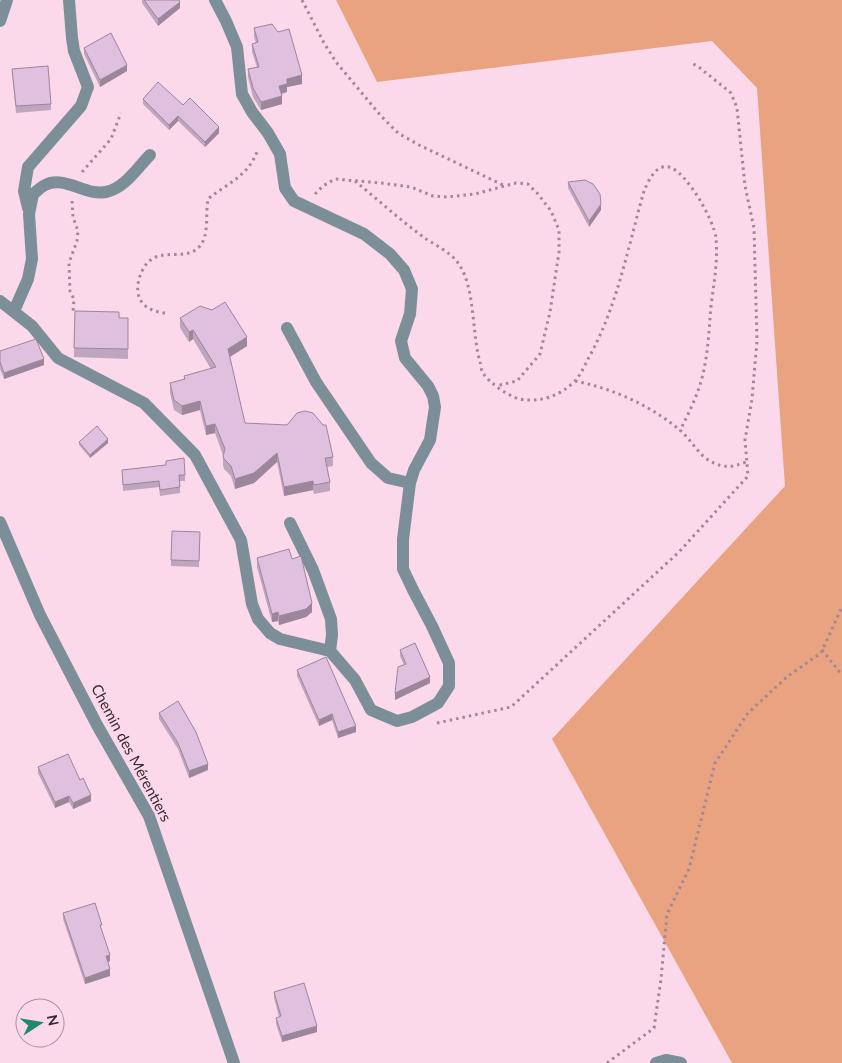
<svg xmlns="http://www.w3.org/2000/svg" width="842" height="1063" font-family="Lato,sans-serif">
<rect width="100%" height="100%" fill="#fbd9ea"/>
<path fill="#e9a380" d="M336,0H842V1063H732L552,739L785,486L757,88L712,41L377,82Z"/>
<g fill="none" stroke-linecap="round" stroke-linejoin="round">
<path stroke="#a18794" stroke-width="3" stroke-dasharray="2.5 4" stroke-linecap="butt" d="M302,0L324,43L336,62L381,116L398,133L419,145L503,185
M82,172L111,139L121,113
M355,181C377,199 399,219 422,236C434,245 452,252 460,266C475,289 472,335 480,362C481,365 481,370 483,373C490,384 513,400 526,400C545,401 560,395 574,382C580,376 584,367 588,359C617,308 628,247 644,191C648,182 655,164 669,167C686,171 714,220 716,238C718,261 714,283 711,306C709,330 708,355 702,378C697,397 688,414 680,431
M315,194L323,186L335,179L381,183L411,187L433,196L447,197L475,194L516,183L528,184L538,194L551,211L559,230V252L550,312L540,354L517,381L496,386
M72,201L73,217L78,231L77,241L69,263L70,291L74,299L73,312
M165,313C156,312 146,309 141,301C137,295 137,286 139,279C151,239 182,265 199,247C210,236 205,213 208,199C229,182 249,176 258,149
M575,381C614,389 650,405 681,431C691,440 699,455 710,461C724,469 733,467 746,462
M822,650L842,675
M437,723L511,707L679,552L748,476L745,440L752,399L757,341L754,228L745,186L737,108L731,93L700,68L690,62
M607,1063L654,1028L661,979L667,914L689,869L715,763L748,713L788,676L821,653L842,607"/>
<path stroke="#7c8e97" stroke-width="12" d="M0,21L7,0
M28,208L24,191L28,167L81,106L88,87L74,51L72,38L69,0
M0,301L32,326L58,358L144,403L195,455L241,540L252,604L258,619L270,633L280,639L330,651L355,680L371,710L397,721L412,717L438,703L449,686V663L432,626L413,590L403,569V539L410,483L414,470L430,440L435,407L433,396L428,386L405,358L401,341L410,314L412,289L404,270L390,254L364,234L294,201L285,188L280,154L268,133L252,112L242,94L237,47L226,21L215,0
M14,311L28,279L32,259L29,214L33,194C37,191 41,187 45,185C65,175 85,196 106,192C125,188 137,168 150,155
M287,328L316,382L371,463L388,478L410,483
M0,522L40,615L97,725L149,816L234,1063
M290,523L313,570L331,619L332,635L330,651
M656,1063L666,1060L681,1063"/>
</g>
<path fill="#c0a5bf" d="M142,0H179L180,8L158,26L142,3Z
M254,28L302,84L287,87V92L282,94V104L261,110L253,97L248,77V69L257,67L252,52V44L256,43L254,37Z
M84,48L127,71L100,87L84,54Z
M12,69L51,104V110L16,113Z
M143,99L183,105L219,133L205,147L178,121L169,130L143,104Z
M568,182L601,210L589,227L568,188Z
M75,311L119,318H128V359L74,357Z
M180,318L247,346L230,357L245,423L333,457V466L327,467L330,482V491L314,494L313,490L284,496L277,462L254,483L235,489L231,476L224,469L223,465V455L215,433L206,435L200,410L182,415L174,410L170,393V383L184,380V376L211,369L193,339L189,342L180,328Z
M0,351L44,365L4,379L0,369Z
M79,442L108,443L90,458L79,445Z
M166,461L185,475V481H180V493L160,496L159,487L123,491L122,470L166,465Z
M200,532L199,567L171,566V560Z
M257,558L292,559L312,612L306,617L279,625L278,621L272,622L257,567Z
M400,650L430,683L395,700L404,665L400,656Z
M297,670L356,732L338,738L332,720L319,726L297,676Z
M159,713L208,770L189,778L178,749L159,719Z
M38,767L80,780L91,801L73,809L69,802L55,808L38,773Z
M63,913L110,961L108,962L110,976L85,984L63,919Z
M274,992L317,1032L282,1042L276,1024V1018L279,1017L274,998Z"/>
<path fill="#9c869b" d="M180,2V8L158,26V19Z
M127,65V71L100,87V80Z
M302,75V84L287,87V92L279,94V86L287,79Z
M282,96V104L261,110V102Z
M178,116V121L169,130V125Z
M219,127V133L205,147V142Z
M601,204V210L589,227V221Z
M193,330V339L189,342V332Z
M247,337V346L228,358V349Z
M44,359V365L4,379V373Z
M200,401V410L182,415V406Z
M215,424V433L206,435V426Z
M108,439V443L90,458V455Z
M277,453V462L254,483L235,489V479Z
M313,481V490L284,496V487Z
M312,603V612L306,617L279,625V616Z
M278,612V621L272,622V614Z
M430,677V683L395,700V693Z
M332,714V720L319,726V720Z
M356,726V732L338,738V732Z
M208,764V770L189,778V771Z
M91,795V801L73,809V803Z
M69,796V802L55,808V802Z
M110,955V961L106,963V956Z
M110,969V976L85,984V978Z
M317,1026V1032L282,1042V1036Z"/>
<path fill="#dfc0de" stroke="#9c869b" d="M144,0H179L180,2L158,19Z
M272,24L278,32L289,29L302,75L287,79V84L279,86L282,96L261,102L253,88L248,69L259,67L252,44L258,42L254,28Z
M111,33L127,65L100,80L84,48Z
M48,66L51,104L16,106L12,69Z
M158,82L183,105L190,98L219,127L205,142L178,116L169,125L143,99Z
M585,180L593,184L600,194L601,204L589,221L568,182Z
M225,302L247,337L228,349L245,423L287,425L297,413L305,411L313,413L323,425H326L333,457L325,458L330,482L314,485L313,481L284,487L277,453L254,473L235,479L231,466L224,459L223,456L225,449L215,424L206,426L200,401L182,406L174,400L170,383L185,379L184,376L216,367L193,330L189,332L180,318L200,306L212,310Z
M75,311L119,312V318H128V349L74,348Z
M36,339L44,359L4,373L0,362V351Z
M97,426L108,439L90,455L79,442Z
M184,458L185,475H179L180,487L160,490L159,481L123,485L122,470L166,465V461Z
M172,531L200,532L199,561L171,560Z
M289,549L292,559L301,556L312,603L306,609L279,616L278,612L272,614L257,558Z
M415,643L430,677L395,693L398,667L406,664L400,650Z
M326,657L356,726L338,732L332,714L319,720L297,670Z
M178,701L196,732L208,764L189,771L178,743L159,713Z
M68,754L80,780L83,778L91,795L73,803L69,796L55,802L38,767Z
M95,903L102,925H100L110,955L106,956L110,969L85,978L63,913Z
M304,983L317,1026L282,1036L276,1018L281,1016L274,992Z"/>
<g text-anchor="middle" stroke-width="5" stroke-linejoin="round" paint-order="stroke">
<g font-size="15" fill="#382830" stroke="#fbd9ea">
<text transform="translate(131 753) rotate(62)" y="5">Chemin des Mérentiers</text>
</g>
</g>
<g transform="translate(40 1023) rotate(78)"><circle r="24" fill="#fbd9ea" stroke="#ad92a0"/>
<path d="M0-4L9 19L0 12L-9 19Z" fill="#1d8a69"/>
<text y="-8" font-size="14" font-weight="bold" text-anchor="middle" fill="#382830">N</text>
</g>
</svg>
